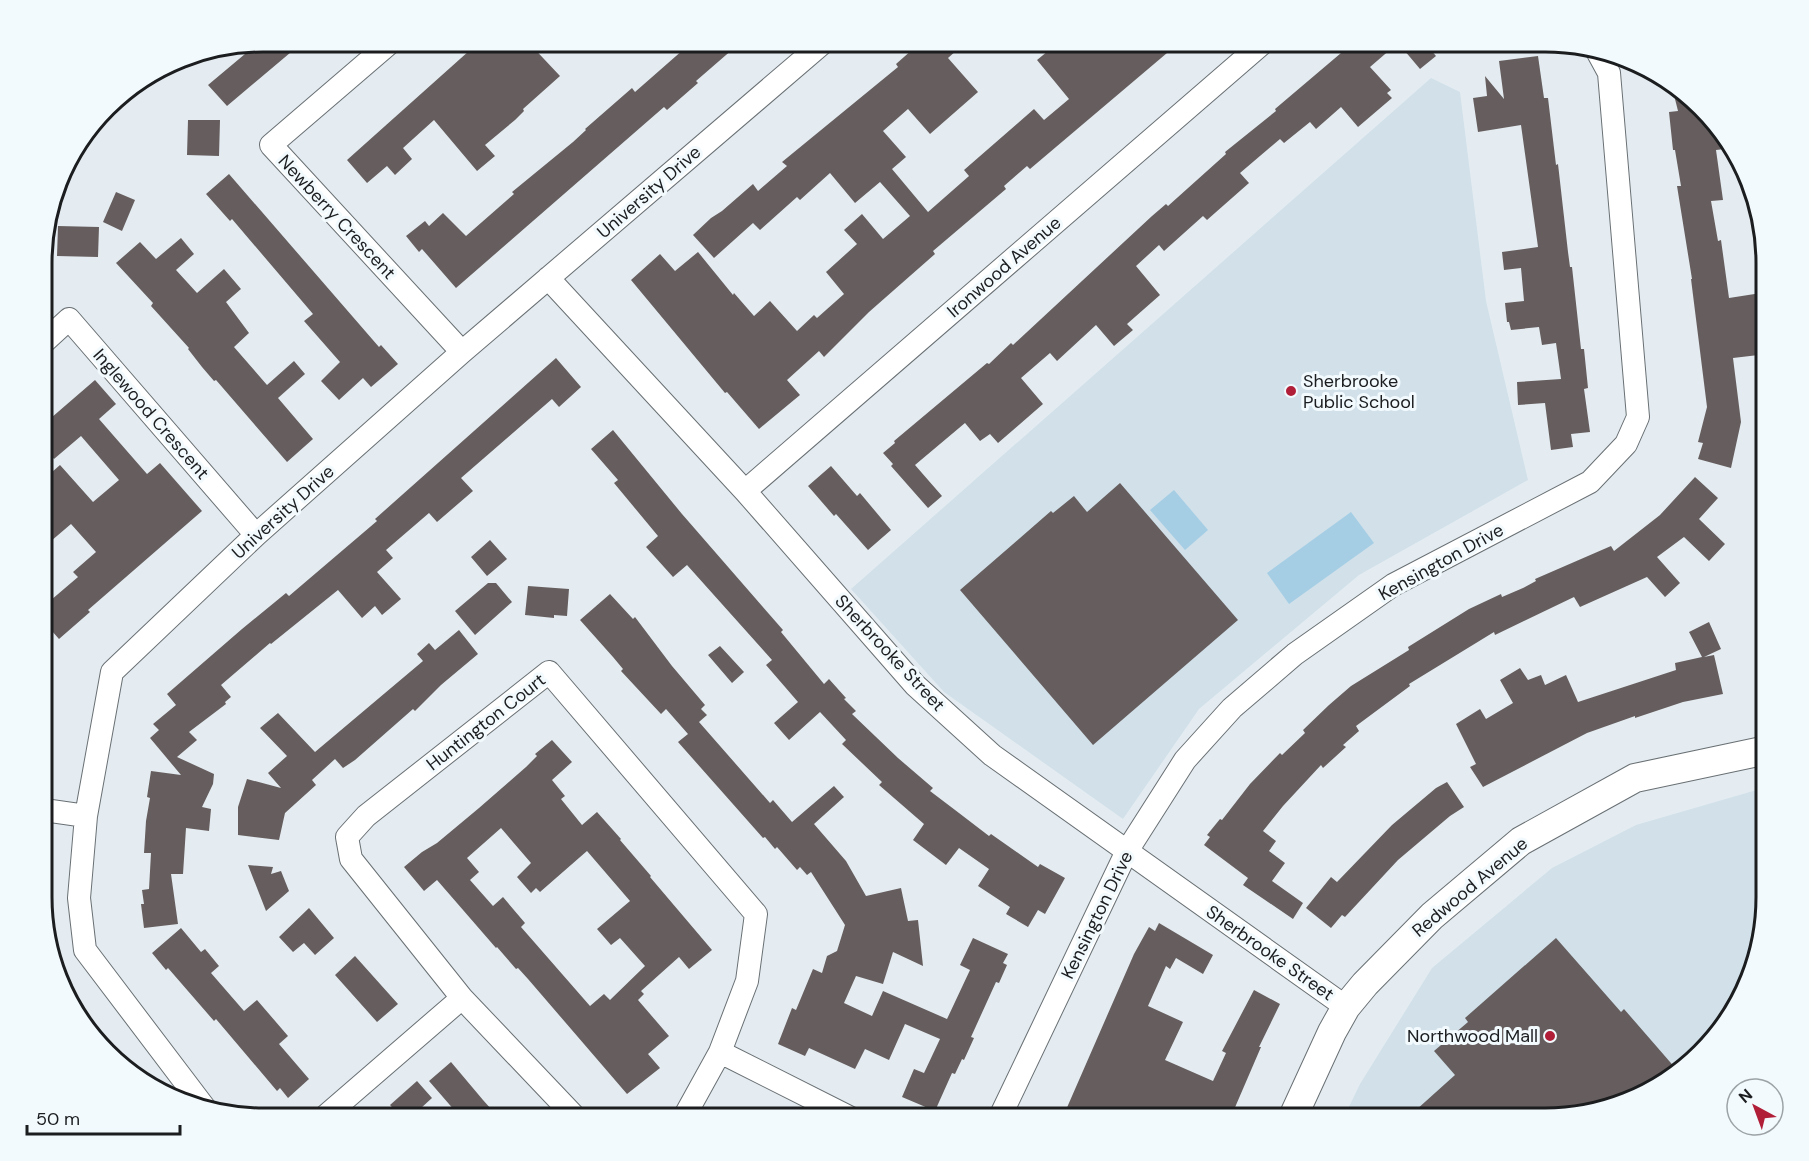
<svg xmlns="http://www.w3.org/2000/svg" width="1809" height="1161" font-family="'DM Sans',sans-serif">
<rect width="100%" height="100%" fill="#e4ecf1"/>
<path fill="#d1e0e9" d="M1431,78L1460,92L1486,301L1528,480L1359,575L1199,709L1123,819L944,692L851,589Z
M1767,787V911L1755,968L1730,1020L1656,1089L1559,1119H1343L1360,1084L1432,968L1552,868L1636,825Z"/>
<path fill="#a5cee5" d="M1174,490L1208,530L1185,550L1150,510Z
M1351,512L1374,543L1289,604L1267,573Z"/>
<path fill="#665e5e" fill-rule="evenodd" d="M264,42H303L227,106L208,85L258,43Z
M479,42H528L560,76L523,109L524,111L515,120L485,145L495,156L477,171L434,120L403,148L412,159L395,175L387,166L367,183L347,160Z
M692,42H741L696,81L698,83L667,110L664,107L456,288L422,249L419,252L406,236L425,221L429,226L443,213L466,236L514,194L512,192L573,142L586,130L585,129L632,88L635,92Z
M921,42H966L948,58L978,92L930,134L908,109L883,131L906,157L892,169L928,212L969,176L964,170L1034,109L1044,120L1069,99L1037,60L1059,42H1114L1124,53L1137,42H1157L1167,53L1030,169L1027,166L1004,186L1006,189L933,251L935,254L869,312L824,357L819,351L787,380L800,395L759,429L727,392L725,393L631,280L660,254L675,271L698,252L733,295L734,293L754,316L770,301L797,331L814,315L817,318L844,294L826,272L857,244L844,230L862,214L883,239L910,216L880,182L855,203L830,173L800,200L797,197L760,230L753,223L714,258L693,235L711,218L722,211L753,184L758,191L787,166L782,162L898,67L896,64Z
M1354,42H1399L1370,67L1391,90L1387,93L1392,98L1358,127L1341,107L1316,129L1310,122L1284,143L1280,139L1240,173L1249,183L1207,220L1203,216L1164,251L1159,245L1136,266L1160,295L1127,324L1133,330L1114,346L1096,325L1057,361L1050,353L1021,378L1043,404L998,443L990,434L980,441L965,423L915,465L942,496L928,508L891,466L893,464L883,453L895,443L894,441L987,363L989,364L1011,343L1013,345L1152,216L1166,204L1168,206L1226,154L1225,152L1276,111L1275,109Z
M1413,42H1424L1436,56L1420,69L1404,50Z
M1538,56L1544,98H1548L1556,165L1558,164L1568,252L1570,267H1572L1581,349H1584L1588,388L1584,389L1590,432L1571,434L1573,447L1551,450L1545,403L1518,405L1517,382L1561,379L1556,343L1542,345L1539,327L1511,330L1509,322H1507L1505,303L1524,301L1521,268L1504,270L1502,252L1538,247L1521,125L1478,132L1473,98L1487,96L1485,76L1504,99L1499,61Z
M1671,83L1733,148L1716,150L1723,200L1711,201L1718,241L1721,240L1729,298L1761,293L1767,331V354L1733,358L1741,422L1731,468L1698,459L1703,443L1698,442L1707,407L1691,279H1692L1677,186H1681L1675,150H1673L1669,112L1678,111Z
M188,120H220L219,156L187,155Z
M229,174L379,347L381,345L398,364L371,387L363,378L339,400L321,381L340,362L304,321L313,314L232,219L230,221L206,194Z
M116,192L135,200L122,231L103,222Z
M58,226L99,227L98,257L57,256Z
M181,238L194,254L176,270L197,293L224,269L241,289L226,302L249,333L234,347L267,385L294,361L305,374L278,398L313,439L287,462L216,380L214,381L202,367L188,349L189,348L151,306L153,303L116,263L140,242L156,259Z
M556,358L581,387L559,407L552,399L461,478L473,491L437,522L429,513L386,550L393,558L377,572L401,599L382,615L375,606L362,618L338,590L271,644L270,643L221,685L231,697L225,702L226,704L189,732L197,740L177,757L214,774L213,784L202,807L211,809L209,831L186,828L183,874H171L178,924L144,928L141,904H144L142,890L149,889L151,853H144L146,821L150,798L147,797L151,771L181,775L150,738L159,730L153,724L176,705L167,694L242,629L286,593L289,596L377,521L375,519Z
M95,380L116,404L99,419L147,474L160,463L202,511L88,610L90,612L59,639L44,622V606L78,577L73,572L96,552L71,524L44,547V479L60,465L93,502L119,480L81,436L54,459L44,447V424Z
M613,430L682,514L783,630L781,632L824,684L829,679L846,698L844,699L856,711L852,714L898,758L933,788L930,791L959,813L989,836L991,834L1038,867L1040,864L1065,878L1045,914L1038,910L1028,927L1006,914L1010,907L978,886L989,869L959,848L946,865L913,840L924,824L879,785L882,782L842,744L846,740L820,712L789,740L774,723L798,702L766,665L772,660L687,565L673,577L646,547L658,536L614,483L618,480L591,449Z
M831,466L857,496L860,493L891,530L868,550L836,514L834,516L808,486Z
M1695,477L1718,498L1699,519L1725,544L1709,561L1684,537L1657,557L1680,583L1665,597L1647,577L1580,607L1574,597L1495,635L1494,632L1409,684L1410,686L1356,726L1359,731L1343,745L1346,747L1323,768L1321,765L1283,806L1263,831L1276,841L1269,851L1285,863L1272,881L1303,903L1293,919L1243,885L1248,878L1204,845L1210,837L1207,835L1220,819L1222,820L1250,784L1280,753L1282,755L1305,733L1303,730L1329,705L1351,686L1409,650L1408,647L1469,609L1501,594L1502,597L1523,588L1536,581L1535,579L1611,546L1614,551L1660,515Z
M1120,483L1238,620L1093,745L960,590L1051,511L1053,513L1074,496L1087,512Z
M490,540L507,559L487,576L471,557Z
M488,583H496L512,602L475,635L455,611Z
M528,586L569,589L567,616L554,615V618L525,615Z
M610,594L633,619L635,617L672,666L705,705L701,709L707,715L699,722L770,803L773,800L792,822L834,786L844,797L814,824L846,861L866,896L901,888L908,921L918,920L923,966L893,952L883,984L856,976L844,1003L872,1016L883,991L947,1019L970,970L960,965L973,938L1008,954L1003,963L1007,965L999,983L996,982L971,1037L974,1038L964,1060L962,1059L955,1074L952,1073L935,1111L902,1097L914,1069L924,1073L940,1039L905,1024L889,1060L865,1049L855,1069L809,1048L805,1056L778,1044L792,1008L796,1010L813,969L822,973L827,956L837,951L845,925L811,872L807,875L800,867L797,870L777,847L775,849L765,837L763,838L678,742L688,734L666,709L661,714L621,671L623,669L613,657L580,620Z
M1709,622L1721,649L1704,657L1714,655L1723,694L1683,702L1635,718V716L1587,733L1483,787L1470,767L1476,764L1456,724L1480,709L1486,719L1513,703L1500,680L1520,668L1528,680L1541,675L1545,685L1566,675L1578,702L1676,670L1675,663L1702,657L1689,632Z
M459,630L478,654L441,685L415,711L413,709L355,760L343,768L335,759L312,780L316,785L285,813L279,840L238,835V807L247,779L281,788L268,773L287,756L260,728L278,713L315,752L423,661L417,654L429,643L435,650Z
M720,646L744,672L732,683L708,655Z
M552,740L572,762L552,780L565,796L561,799L582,825L597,812L621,839L620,840L651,876L650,877L712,950L689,969L679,957L641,991L644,994L638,1000L669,1036L648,1054L660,1068L627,1094L528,979L518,968L516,969L497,947L496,948L437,880L424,891L404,867L422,852L437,843L479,808L526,767L537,756L535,754ZM501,828L531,863L517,877L531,893L536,888L540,892L587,851L630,901L597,929L611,945L620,938L645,966L610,1000L604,994L590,1006L521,927L525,923L503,897L493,906L470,880L479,872L467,858Z
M1447,782L1464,807L1450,816L1398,860L1345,917L1342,915L1331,928L1306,908L1331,877L1337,882L1392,825L1436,788Z
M248,865L273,867L271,874L281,871L289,891L266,911Z
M309,908L334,938L315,955L304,943L293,952L279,937Z
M1159,923L1213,955L1203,974L1176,958L1170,969L1166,966L1148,1006L1183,1022L1165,1060L1213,1081L1226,1053L1222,1051L1254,990L1280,1004L1259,1047H1261L1230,1119H1062L1134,954L1149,927L1155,931Z
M181,928L201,952L205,949L219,966L211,973L244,1011L257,1000L288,1036L279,1044L309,1079L288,1098L280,1088L277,1091L216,1019L214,1021L168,968L166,970L152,953Z
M1556,938L1621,1012L1624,1009L1677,1070L1656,1089L1559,1119H1406L1455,1075L1434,1051L1468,1022L1465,1018Z
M355,956L398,1004L377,1022L335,975Z
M451,1062L483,1100L500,1119H462L429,1081Z
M417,1081L432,1098L409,1119H403L390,1105Z"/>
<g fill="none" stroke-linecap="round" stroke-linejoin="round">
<defs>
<path id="minor" d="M391,42L271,145L462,352
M548,278L745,491L915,685L992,755L1346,1007
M44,342L69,319L256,535
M745,491L1264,42
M44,810L86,816
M720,1052L853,1119
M207,1111L85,950L79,898L86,816L112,672L256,535L462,352L824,42
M322,1119L462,998
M577,1119L462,998L351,859L347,837L366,816L549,672L756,914L747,981L720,1052L683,1119
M999,1119L1127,851L1185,760L1232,708L1295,654L1393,585L1590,482L1626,444L1638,417L1609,73L1597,51"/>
<path id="tertiary" d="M1292,1119L1332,1032L1346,1007L1365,984L1432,916L1521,841L1635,778L1767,750"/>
</defs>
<use href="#minor" stroke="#697074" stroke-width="24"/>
<use href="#tertiary" stroke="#697074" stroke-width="30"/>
<use href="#minor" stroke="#fff" stroke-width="22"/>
<use href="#tertiary" stroke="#fff" stroke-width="28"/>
</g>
<g fill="#b11e38" stroke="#f2fafe" stroke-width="2">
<circle cx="1291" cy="391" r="6"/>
<circle cx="1550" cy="1036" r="6"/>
</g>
<g text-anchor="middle" stroke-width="6" stroke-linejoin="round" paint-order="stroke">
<g font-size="18" fill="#1b1d1f" stroke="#f2fafe">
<text transform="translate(649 192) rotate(-41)" y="6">University Drive</text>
<text transform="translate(337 217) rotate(47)" y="6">Newberry Crescent</text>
<text transform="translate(1004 267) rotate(-41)" y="6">Ironwood Avenue</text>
<text transform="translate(151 414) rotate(49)" y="6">Inglewood Crescent</text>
<text transform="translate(283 512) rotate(-42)" y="6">University Drive</text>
<text transform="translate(1441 562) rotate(-29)" y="6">Kensington Drive</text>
<text transform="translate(890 653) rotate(47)" y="6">Sherbrooke Street</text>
<text transform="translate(486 722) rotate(-38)" y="6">Huntington Court</text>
<text transform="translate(1470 887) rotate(-40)" y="6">Redwood Avenue</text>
<text transform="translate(1097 915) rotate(-64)" y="6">Kensington Drive</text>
<text transform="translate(1270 953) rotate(35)" y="6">Sherbrooke Street</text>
</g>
<g font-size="18" fill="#1b1d1f" stroke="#f2fafe" text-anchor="start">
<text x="1303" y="387">Sherbrooke<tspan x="1303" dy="21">Public School</tspan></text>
<text x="1538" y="1042" text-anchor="end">Northwood Mall</text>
</g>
</g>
<path d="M0 0H1809V1161H0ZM263 52H1545A211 211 0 0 1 1756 263V897A211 211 0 0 1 1545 1108H263A211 211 0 0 1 52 897V263A211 211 0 0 1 263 52Z" fill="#f2fafe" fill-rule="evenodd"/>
<path fill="none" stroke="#1b1d1f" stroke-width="3" d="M263 52H1545A211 211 0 0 1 1756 263V897A211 211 0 0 1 1545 1108H263A211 211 0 0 1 52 897V263A211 211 0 0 1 263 52Z"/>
<g transform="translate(1755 1107) rotate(319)"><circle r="28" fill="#f2fafe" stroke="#9ca2a5" stroke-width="1.5"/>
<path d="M0-4.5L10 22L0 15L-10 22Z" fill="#b11e38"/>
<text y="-9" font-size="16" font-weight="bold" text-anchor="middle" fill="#1b1d1f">N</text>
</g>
<path d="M27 1125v9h153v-9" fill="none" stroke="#1b1d1f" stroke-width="3"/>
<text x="36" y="1125" font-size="18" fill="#1b1d1f" stroke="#f2fafe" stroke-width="4.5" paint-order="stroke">50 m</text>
</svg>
